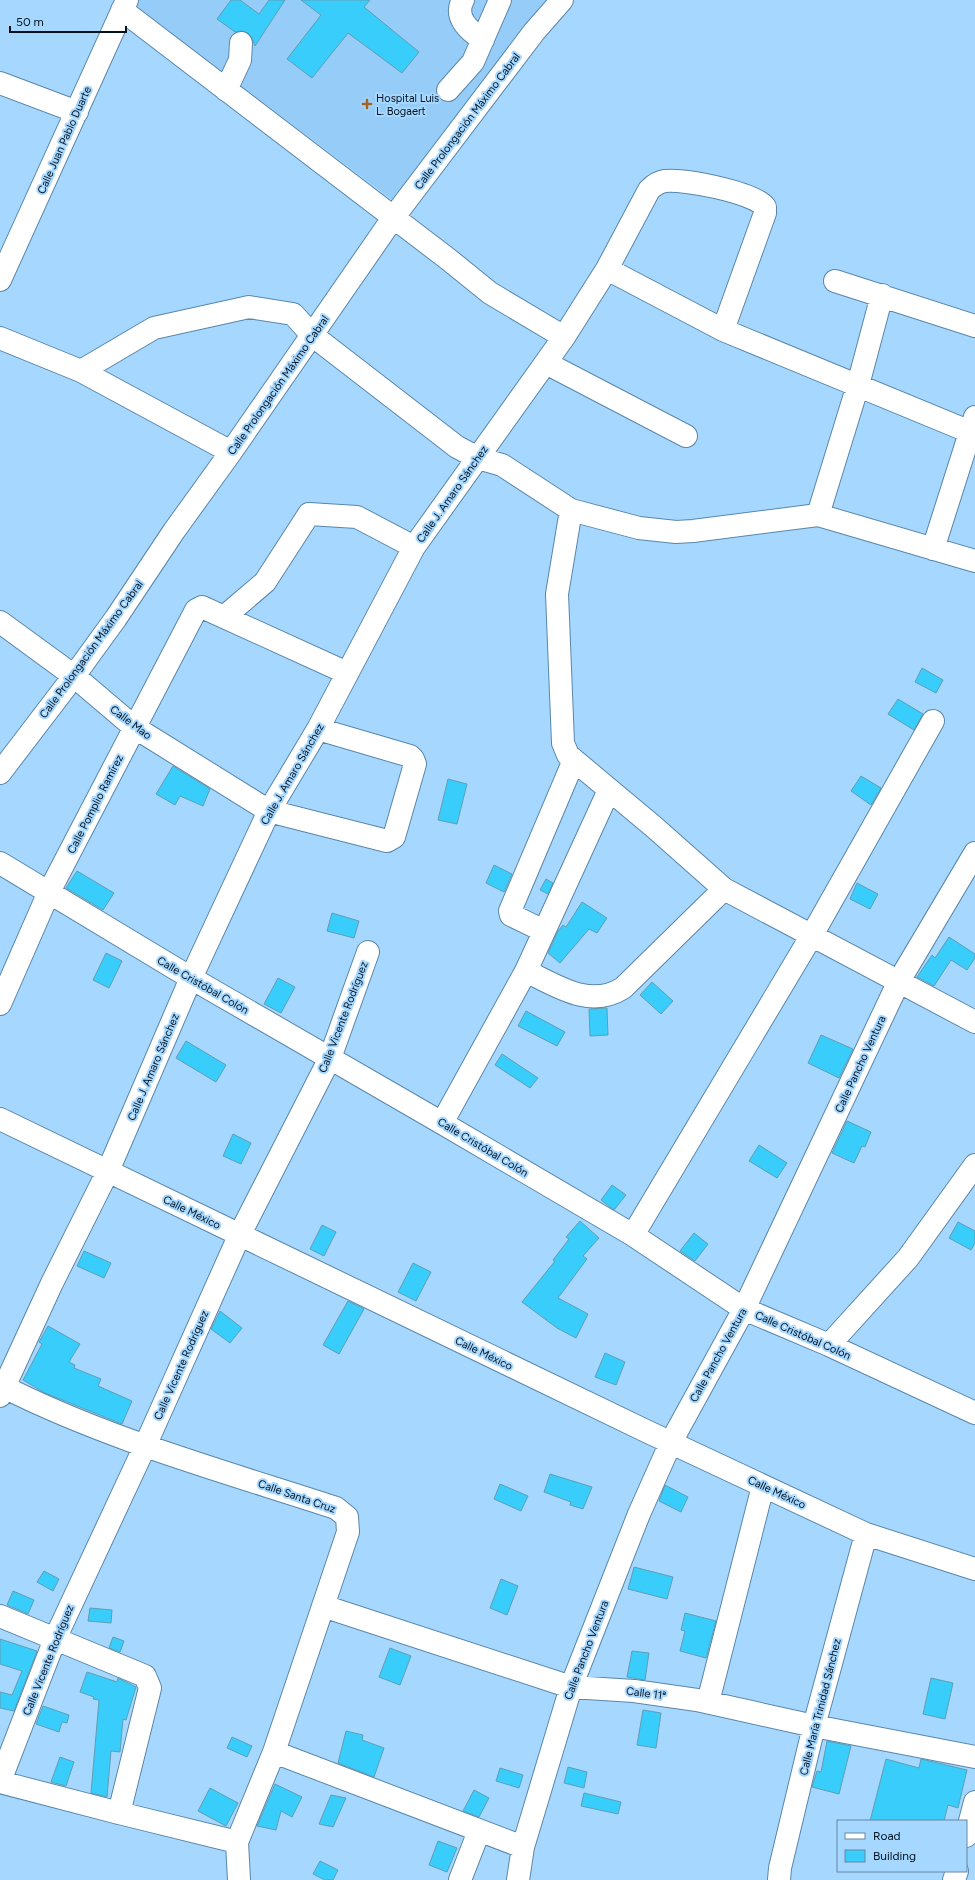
<svg xmlns="http://www.w3.org/2000/svg" width="975" height="1880" font-family="Figtree,sans-serif">
<rect width="100%" height="100%" fill="#a6d7fe"/>
<path fill="#96ccf8" d="M137,0H550L394,201L135,6Z"/>
<path fill="#38cdfa" stroke="#5e9fb6" d="M231,0H240L259,14L269,0H285L255,46L252,38L248,33L241,31L235,32L217,19Z
M301,0H370L364,7L419,52L402,73L348,33L312,78L287,59L321,15Z
M922,668L943,680L936,693L915,682Z
M898,699L923,714L914,730L888,714Z
M173,766L210,789L203,806L180,796L175,805L156,794Z
M861,776L881,788L871,805L851,791Z
M448,779L467,784L457,824L438,820Z
M494,865L512,874L504,892L486,883Z
M77,871L114,893L103,910L66,888Z
M546,879L553,883L548,894L540,890Z
M857,883L878,894L870,909L850,899Z
M582,902L607,918L597,933L589,929L560,963L548,953L558,931L563,925L566,927Z
M332,913L359,921L354,938L327,931Z
M949,937L975,954V958L967,970L951,960L934,986L917,977L932,955L935,958Z
M106,953L122,961L109,988L93,980Z
M278,978L295,987L281,1013L264,1004Z
M652,982L673,1001L661,1014L640,995Z
M607,1008L608,1035L590,1036L589,1009Z
M526,1011L565,1032L557,1046L518,1026Z
M821,1035L853,1049L839,1078L808,1063Z
M186,1041L226,1065L216,1082L176,1058Z
M502,1054L538,1078L530,1088L495,1065Z
M847,1121L871,1132L865,1147L862,1146L854,1163L832,1153Z
M233,1134L251,1143L241,1164L223,1156Z
M759,1145L787,1163L777,1178L749,1161Z
M612,1185L626,1195L614,1210L601,1200Z
M580,1221L599,1238L583,1256L587,1259L558,1298L588,1314L576,1338L557,1328L522,1302L555,1261L553,1260L569,1239L566,1237Z
M958,1222L975,1231V1243L971,1250L949,1238Z
M322,1225L336,1232L324,1256L310,1249Z
M694,1233L708,1244L695,1261L680,1251Z
M84,1251L111,1263L104,1278L77,1266Z
M413,1263L431,1272L416,1301L398,1292Z
M348,1301L364,1309L339,1354L323,1345Z
M220,1311L242,1328L230,1343L211,1329Z
M48,1326L80,1344L69,1362L75,1365L74,1368L101,1379L98,1386L132,1401L122,1424L45,1393L23,1380L42,1344L39,1342Z
M605,1353L625,1362L616,1385L595,1377Z
M550,1474L592,1487L583,1509L570,1505L571,1502L544,1492Z
M500,1484L528,1496L521,1511L494,1499Z
M665,1485L688,1497L681,1512L659,1501Z
M634,1567L673,1577L667,1599L628,1589Z
M44,1571L59,1579L53,1591L37,1582Z
M501,1579L518,1586L507,1615L490,1608Z
M13,1591L34,1600L28,1614L7,1605Z
M90,1608L112,1610L111,1623L88,1621Z
M685,1613L716,1621L706,1658L680,1651L685,1631L681,1630Z
M113,1637L124,1641L120,1652L109,1648Z
M0,1639L37,1651L14,1711L0,1708V1692L12,1695L22,1671L0,1664Z
M390,1648L411,1656L400,1685L379,1677Z
M632,1651L649,1653L645,1680L627,1677Z
M87,1672L117,1682L118,1678L136,1687L126,1720L123,1719L120,1752L111,1751L107,1797L91,1793L99,1700L93,1699L94,1697L80,1692Z
M931,1678L953,1683L945,1719L923,1714Z
M43,1706L69,1715L67,1723L62,1722L59,1732L36,1724Z
M643,1710L661,1713L656,1748L637,1745Z
M346,1731L363,1735L362,1740L384,1748L374,1777L338,1763Z
M232,1737L252,1746L247,1757L227,1748Z
M827,1741L851,1746L839,1794L812,1787L817,1771L821,1772Z
M60,1757L74,1762L66,1786L51,1782Z
M886,1759L919,1768L921,1759L967,1770L958,1808L948,1805L944,1821H870Z
M568,1767L587,1772L584,1788L564,1783Z
M500,1768L523,1775L519,1788L496,1781Z
M275,1784L302,1797L292,1817L281,1811L276,1830L257,1826Z
M210,1788L238,1803L226,1826L198,1811Z
M474,1790L489,1798L479,1817L463,1811Z
M584,1793L621,1802L618,1814L581,1806Z
M331,1795L346,1798L333,1827L319,1824Z
M438,1841L457,1848L447,1872L429,1865Z
M320,1861L338,1870L333,1880H325L313,1874Z"/>
<g fill="none" stroke-linecap="round" stroke-linejoin="round">
<defs>
<path id="minor" d="M463,0C453,18 470,31 483,40
M122,10L448,259L490,293L564,337
M0,83L77,112
M226,90L240,60L241,43
M448,90L473,62L500,0
M607,269L723,330L975,434
M0,280L127,0
M835,281L975,326
M0,338L81,371L231,452
M546,363L686,436
M81,371L154,328L249,307L293,314L312,335L457,447L478,458L502,465L571,510L639,528L676,532L693,531L818,515L858,385L882,295
M571,510L557,594L563,743L568,755L654,827L724,889L975,1022
M818,515L975,561
M933,549L975,417
M224,617L265,582L309,514L357,517L414,547
M0,622L74,676L134,727L269,811L387,841L394,837L415,764L413,759L410,756L318,729
M0,773L74,676L116,618L174,531L231,452L393,218L534,32L562,0
M0,863L191,978L442,1123L633,1235L744,1309L829,1345L975,1413
M544,931L511,915L510,911L574,760
M526,971C557,986 590,1009 623,988L724,889
M0,1004L49,892L196,610L202,607L347,673
M0,1119L646,1431L866,1534L975,1569
M442,1123L526,971L609,790
M633,1235L812,935L933,721
M829,1345L908,1258L975,1165
M0,1385C106,1439 223,1471 336,1508L347,1517L348,1532L274,1752L237,1842L239,1880
M0,1396L52,1283L108,1171L191,978L269,811L318,729L414,547L564,337L607,269L649,190C654,185 658,182 665,181C684,179 754,192 765,207V213L723,330
M323,1606L571,1687L634,1691L697,1700L814,1726L975,1757
M0,1616L145,1676L150,1688L119,1813
M708,1702L763,1486
M274,1752L523,1847
M0,1781L55,1639L145,1446L240,1234L330,1058L368,952
M0,1782L119,1813L237,1842
M966,1836L975,1802
M460,1880L479,1831
M518,1880L523,1847L571,1687L639,1514L671,1442L744,1309L899,981L975,853
M779,1880L780,1868L814,1726L866,1534
M954,1880L957,1871"/>
</defs>
<use href="#minor" stroke="#5987ab" stroke-width="24"/>
<use href="#minor" stroke="#fff" stroke-width="22"/>
</g>
<path fill="#a16627" stroke="#a6d7fe" stroke-width="1.5" d="M365 98h4v4h4v4h-4v4h-4v-4h-4v-4h4z"/>
<g text-anchor="middle" stroke-width="4" stroke-linejoin="round" paint-order="stroke">
<g font-size="11" fill="#021220" stroke="#a6d7fe" text-anchor="start">
<text x="376" y="102">Hospital Luis<tspan x="376" dy="13">L. Bogaert</tspan></text>
</g>
<g font-size="11" fill="#021220" stroke="#a6d7fe">
<text transform="translate(467 121) rotate(-53)" y="4">Calle Prolongación Máximo Cabral</text>
<text transform="translate(64 140) rotate(-66)" y="4">Calle Juan Pablo Duarte</text>
<text transform="translate(278 385) rotate(-55)" y="4">Calle Prolongación Máximo Cabral</text>
<text transform="translate(452 494) rotate(-55)" y="4">Calle J. Amaro Sánchez</text>
<text transform="translate(91 649) rotate(-54)" y="4">Calle Prolongación Máximo Cabral</text>
<text transform="translate(131 722) rotate(37)" y="4">Calle Mao</text>
<text transform="translate(292 774) rotate(-60)" y="4">Calle J. Amaro Sánchez</text>
<text transform="translate(95 804) rotate(-63)" y="4">Calle Pomplio Ramírez</text>
<text transform="translate(203 985) rotate(30)" y="4">Calle Cristóbal Colón</text>
<text transform="translate(343 1017) rotate(-69)" y="4">Calle Vicente Rodríguez</text>
<text transform="translate(860 1064) rotate(-65)" y="4">Calle Pancho Ventura</text>
<text transform="translate(153 1067) rotate(-67)" y="4">Calle J. Amaro Sánchez</text>
<text transform="translate(483 1147) rotate(31)" y="4">Calle Cristóbal Colón</text>
<text transform="translate(192 1212) rotate(26)" y="4">Calle México</text>
<text transform="translate(803 1335) rotate(24)" y="4">Calle Cristóbal Colón</text>
<text transform="translate(484 1353) rotate(26)" y="4">Calle México</text>
<text transform="translate(718 1355) rotate(-61)" y="4">Calle Pancho Ventura</text>
<text transform="translate(181 1365) rotate(-66)" y="4">Calle Vicente Rodríguez</text>
<text transform="translate(777 1492) rotate(25)" y="4">Calle México</text>
<text transform="translate(297 1496) rotate(19)" y="4">Calle Santa Cruz</text>
<text transform="translate(586 1650) rotate(-69)" y="4">Calle Pancho Ventura</text>
<text transform="translate(48 1660) rotate(-68)" y="4">Calle Vicente Rodríguez</text>
<text transform="translate(646 1693) rotate(7)" y="4">Calle 11ª</text>
<text transform="translate(820 1707) rotate(-76)" y="4">Calle María Trinidad Sánchez</text>
</g>
</g>
<rect x="837" y="1820" width="130" height="52" fill="#a6d7fe" stroke="#6488a5"/>
<rect x="845" y="1833" width="20" height="6" fill="#ffffff" stroke="#6488a5"/>
<text x="873" y="1840" font-size="12" fill="#021220">Road</text>
<rect x="845" y="1850" width="20" height="12" fill="#38cdfa" stroke="#6488a5"/>
<text x="873" y="1860" font-size="12" fill="#021220">Building</text>
<path d="M10 26v6h116v-6" fill="none" stroke="#021220" stroke-width="2"/>
<text x="16" y="26" font-size="12" fill="#021220" stroke="#a6d7fe" stroke-width="3" paint-order="stroke">50 m</text>
</svg>
